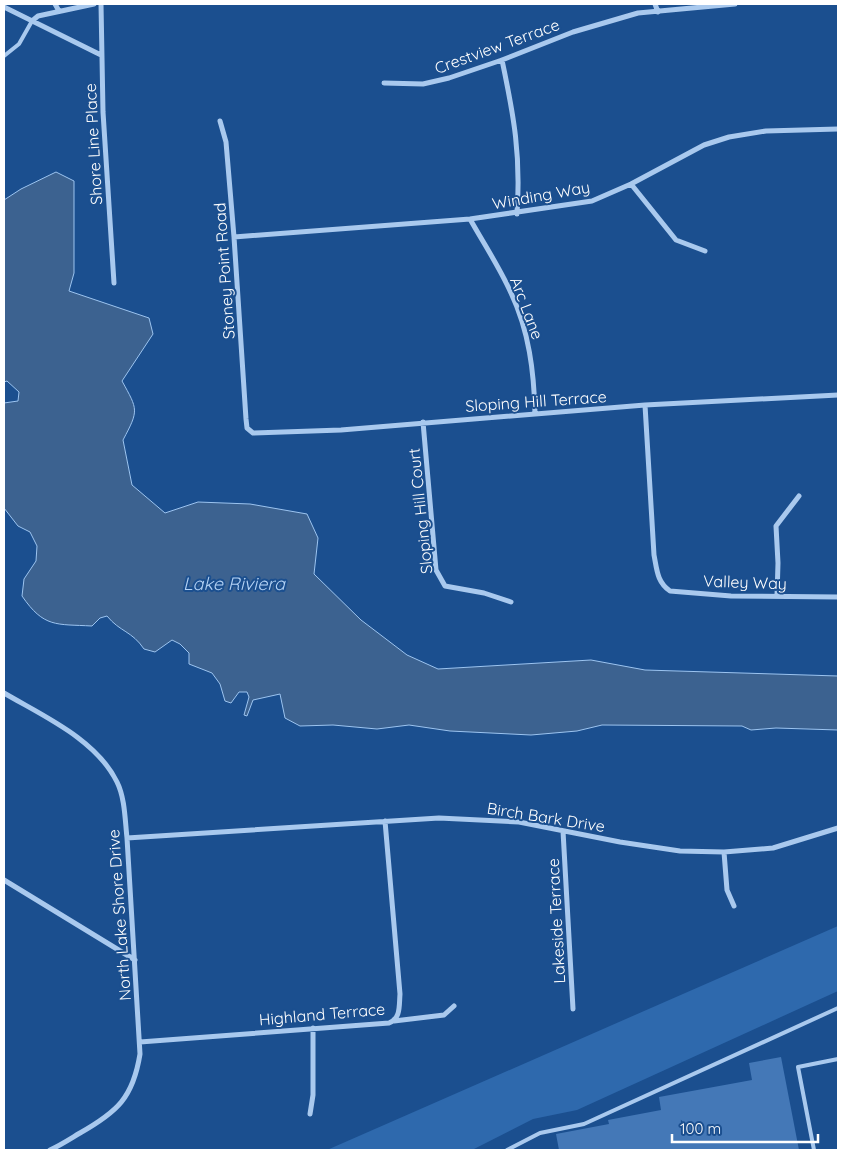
<svg xmlns="http://www.w3.org/2000/svg" width="842" height="1154" font-family="Quicksand,sans-serif">
<rect width="100%" height="100%" fill="#1b4f8f"/>
<path fill="#2e69ad" d="M838,926V991L577,1110L533,1119L472,1150H327Z"/>
<path fill="#3c6290" stroke="#9cc4f0" d="M56,172L74,181V273L69,291L149,318L153,334L122,381C138,410 139,410 123,440L132,485L165,513L198,502L250,504L307,514L318,538L314,574L361,620L407,655L438,669L591,660L645,670L838,676V730L776,728L751,730L742,726L602,725L577,731L531,735L450,731L409,725L377,729L333,725L300,726L285,718L280,694L253,700L247,716L244,715L249,697L247,692H239L231,703L225,701L220,684L212,673L189,664V653L180,644L172,640L155,652L144,649C132,631 120,632 107,616L100,618L92,626C56,624 44,628 22,596L24,579L36,561L37,546L30,532L18,526L4,508V403L18,401L19,392L7,381L4,382V200L21,189Z"/>
<path fill="#4478b7" d="M781,1057L799,1150H559L556,1134L609,1124L608,1120L661,1110L659,1097L752,1080L749,1063Z"/>
<g fill="none" stroke-linecap="round" stroke-linejoin="round">
<path stroke="#a9c9ee" stroke-width="4" d="M4,56L19,44L32,21
M507,1150L540,1133L584,1124L838,1008
M814,1150L798,1067L838,1059"/>
<path stroke="#a9c9ee" stroke-width="5" d="M55,4L59,11
M101,4L103,112L114,283
M655,4L658,12
M4,7L101,55
M32,21L38,16L94,4
M502,60C514,117 521,155 517,214
M384,83L423,84L449,78L502,60L573,32L638,13L735,4
M220,121L226,142L234,237L246,419L247,428L253,433L341,430L645,405L838,395
M631,184L676,240L705,251
M470,219C484,244 500,268 511,293C529,331 534,372 535,413
M234,237L470,219L592,201L631,184L704,145L729,137L766,131L838,129
M645,405L654,555C657,570 657,582 670,591L731,596L838,597
M423,422L436,570L445,586L484,593L511,602
M777,596L778,563L776,526L799,496
M4,693C43,716 96,739 117,782C125,798 125,820 127,838L140,1054C133,1098 117,1112 80,1133C70,1139 61,1145 50,1150
M563,831L573,1009
M127,838L439,818L519,822L620,842L680,851L724,852L773,848L838,828
M724,852L727,890L734,906
M4,880L135,960
M394,1021L444,1015L454,1006
M140,1042L389,1023C401,1018 399,1006 400,994L385,821
M310,1114L313,1095V1028"/>
</g>
<g text-anchor="middle" stroke-width="4" stroke-linejoin="round" paint-order="stroke">
<g font-size="16" fill="#fff" stroke="#1b4f8f">
<text transform="translate(497 46) rotate(-20)" y="6">Crestview Terrace</text>
<text transform="translate(93 144) rotate(-93)" y="6">Shore Line Place</text>
<text transform="translate(541 195) rotate(-10)" y="6">Winding Way</text>
<text transform="translate(224 271) rotate(-94)" y="6">Stoney Point Road</text>
<text transform="translate(527 308) rotate(69)" y="6">Arc Lane</text>
<text transform="translate(536 401) rotate(-4)" y="6">Sloping Hill Terrace</text>
<text transform="translate(420 511) rotate(-96)" y="6">Sloping Hill Court</text>
<text transform="translate(745 582) rotate(2)" y="6">Valley Way</text>
<text transform="translate(546 817) rotate(9)" y="6">Birch Bark Drive</text>
<text transform="translate(119 915) rotate(-94)" y="6">North Lake Shore Drive</text>
<text transform="translate(556 921) rotate(-93)" y="6">Lakeside Terrace</text>
<text transform="translate(322 1014) rotate(-5)" y="6">Highland Terrace</text>
</g>
<g font-size="18" font-style="italic" fill="#b5d3f5" stroke="#1b4f8f">
<text x="234" y="590">Lake Riviera</text>
</g>
</g>
<rect width="842" height="1154" fill="none" stroke="#ffffff" stroke-width="10"/>
<path d="M672 1134v8h146v-8" fill="none" stroke="#ffffff" stroke-width="2.5"/>
<text x="680" y="1134" font-size="15" fill="#ffffff" stroke="#1b4f8f" stroke-width="4" paint-order="stroke">100 m</text>
</svg>
